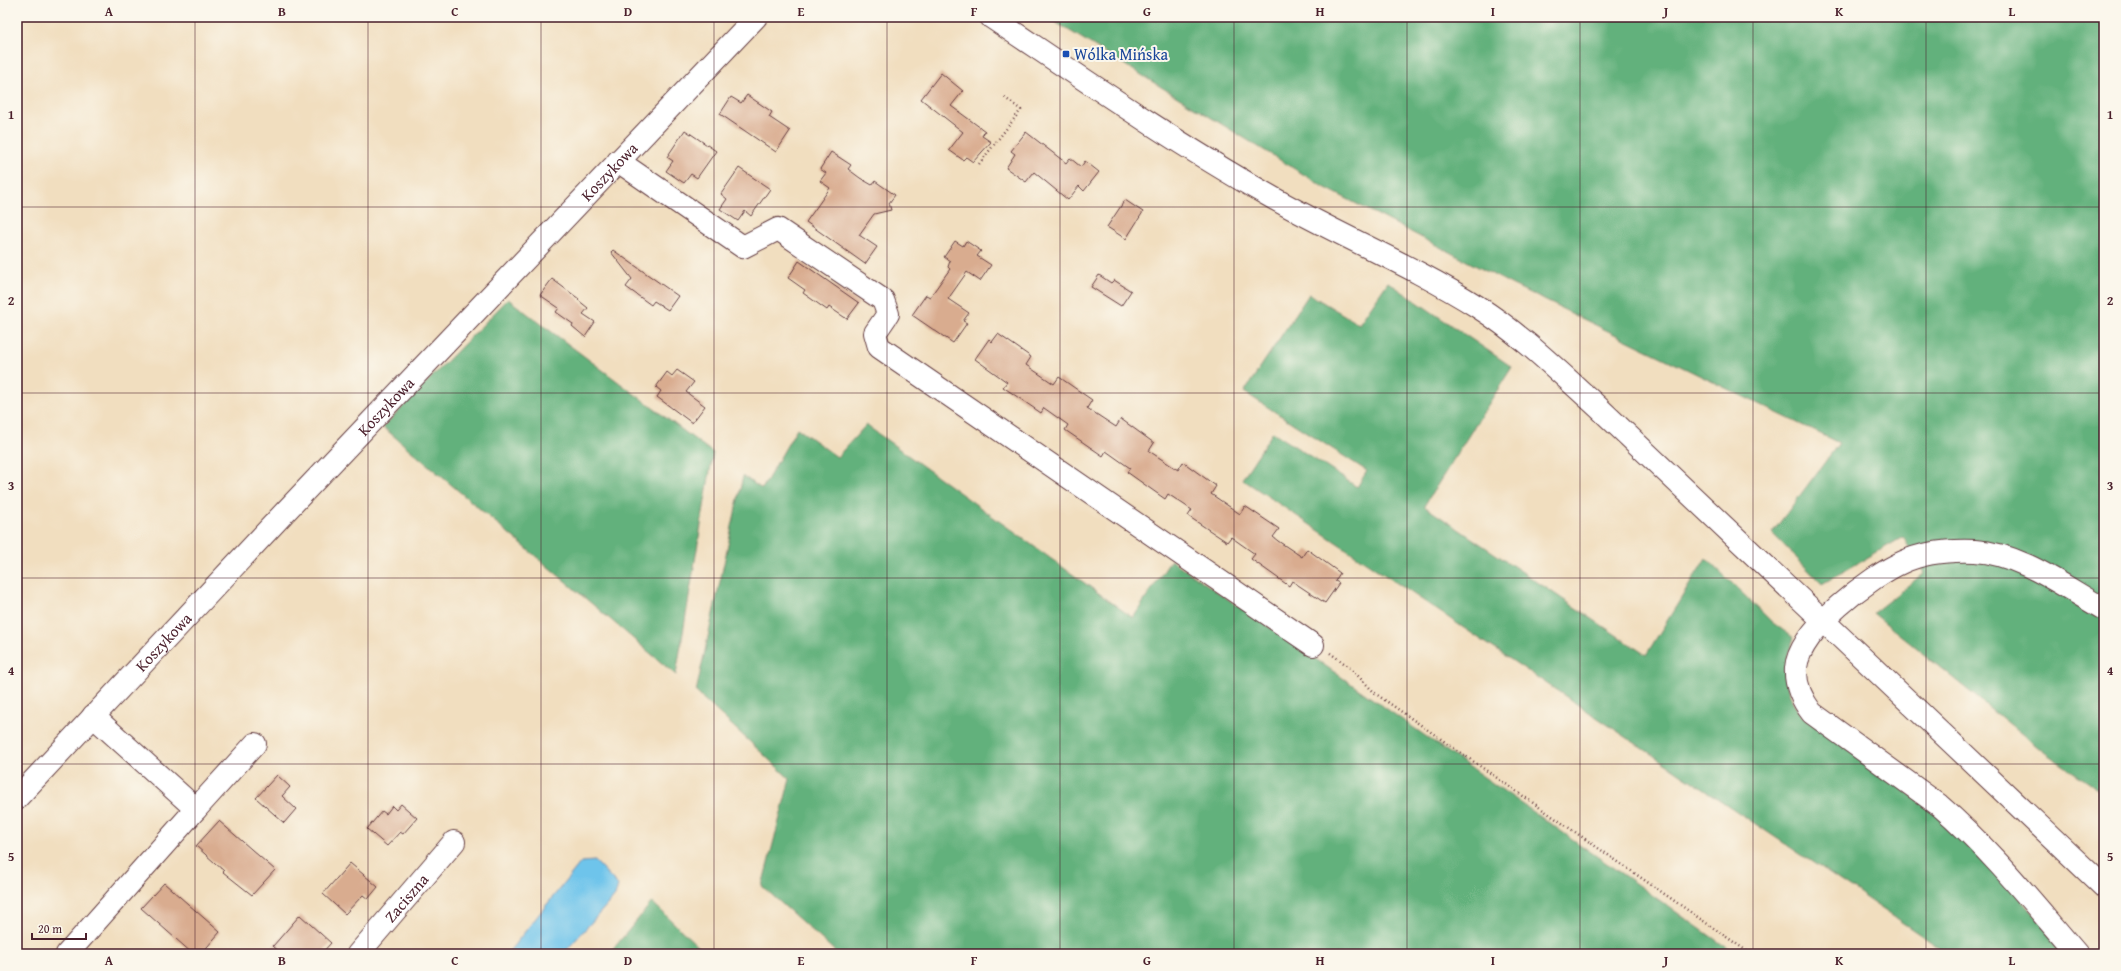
<svg xmlns="http://www.w3.org/2000/svg" width="2121" height="971" font-family="'Gentium Book Plus',serif">
<rect width="100%" height="100%" fill="#fbf7ec"/>
<filter id="ink" filterUnits="userSpaceOnUse"><feTurbulence type="fractalNoise" baseFrequency=".025" numOctaves="2"/><feDisplacementMap in="SourceGraphic" scale="8" xChannelSelector="R" yChannelSelector="G"/><feConvolveMatrix kernelMatrix="1 2 1 2 8 2 1 2 1" color-interpolation-filters="sRGB"/></filter>
<filter id="wash" filterUnits="userSpaceOnUse"><feTurbulence type="fractalNoise" baseFrequency=".012" numOctaves="4" result="noise"/><feDisplacementMap in="SourceGraphic" scale="16" xChannelSelector="R" yChannelSelector="G"/><feGaussianBlur stdDeviation="0.9" result="paint"/><feColorMatrix in="noise" values="0 0 0 0 0 0 0 0 0 0 0 0 0 0 0 0 0 1.4 0 .05"/><feComposite in="paint" operator="in"/></filter>
<g filter="url(#wash)">
<rect width="100%" height="100%" fill="#f1debf"/>
<path fill="#62b17c" stroke="#566854" d="M1047,17H2104V793L2044,752L1873,613L1924,573L1903,537L1822,584L1772,533L1839,443L1513,285L1324,187Z
M1388,282L1512,367L1424,506L1646,655L1706,558L1773,623L1794,638C1783,666 1782,688 1800,714L1959,830L2070,954H1949L1242,479L1273,432L1357,487L1367,471L1244,392L1309,294L1359,324Z
M508,299L713,453L676,675L383,427Z
M866,425L1133,618L1171,560L1320,662L1736,954H838L762,886L790,779L696,692L743,476L762,489L797,428L837,457Z
M652,902L706,954H609Z"/>
<path fill="#6ec4eb" stroke="#5c728b" d="M595,861L618,885L615,896L563,954H507L581,862Z"/>
<g id="blocks">
<path fill="#d9ac8f" d="M941,73L963,91L951,106L985,131L982,136L991,142L973,162L966,157L963,160L949,150L963,132L921,99Z
M747,95L772,112L769,117L790,131L776,152L720,114L731,97L741,103Z
M685,130L716,151L697,178L691,174L684,183L666,171L673,161L667,157Z
M1026,132L1066,163L1070,158L1081,167L1085,161L1099,172L1084,191L1079,186L1068,200L1034,172L1026,182L1006,168L1015,154L1011,151Z
M831,152L851,165L848,169L860,178L872,185L875,181L895,195L889,203L891,210L874,214L859,235L877,247L865,264L806,222L830,188L820,181L826,173L820,169Z
M739,168L770,189L751,216L745,211L738,221L720,209L727,199L721,194Z
M1125,200L1143,212L1126,239L1107,227Z
M955,241L963,246L966,241L981,251L977,256L991,265L980,281L967,272L948,299L969,313L963,321L967,323L953,343L912,315L926,295L930,297L950,269L948,267L950,261L944,257Z
M613,250L678,296L668,310L654,301L651,305L626,287L632,279L611,252Z
M799,261L859,303L847,319L829,307L827,310L803,293L805,290L788,278Z
M1099,275L1111,283L1114,280L1131,291L1121,306L1091,287Z
M552,279L579,299L578,300L588,308L583,314L595,322L585,337L572,326L573,324L556,312L559,308L540,295Z
M998,334L1031,357L1026,365L1054,384L1059,377L1092,400L1087,408L1116,427L1121,419L1154,443L1149,451L1178,470L1183,462L1216,486L1211,494L1240,514L1245,506L1279,529L1273,537L1278,541L1302,557L1307,549L1340,573L1335,581L1339,583L1325,603L1292,581L1289,586L1251,559L1255,554L1231,537L1227,542L1188,516L1192,510L1168,494L1165,499L1127,472L1130,468L1106,451L1103,456L1065,430L1068,425L1044,408L1041,413L1003,387L1007,382L975,359L989,339L992,342Z
M677,370L694,382L686,392L705,406L692,423L657,397L661,391L656,387L667,372L672,376Z
M277,775L290,787L282,796L296,809L284,823L256,798Z
M401,804L417,818L403,834L400,832L387,846L367,829L382,811L386,814L392,806L396,810Z
M219,821L275,870L252,895L223,872L224,871L196,846Z
M350,863L378,887L368,899L363,895L345,914L323,894Z
M164,883L220,932L201,954H193L141,908Z
M300,915L331,943L321,954H282L273,946Z"/>
</g>
</g>
<g filter="url(#ink)">
<use href="#blocks" fill-opacity="0" stroke="#633c41" stroke-width="1"/>
<g fill="none" stroke-linecap="round" stroke-linejoin="round">
<defs>
<g id="minor">
<path d="M991,17C1082,78 1171,140 1266,194C1335,234 1410,264 1478,307C1522,335 1559,372 1598,407L2104,887"/>
<path d="M618,161L743,247L778,229L883,300L888,314L875,333L879,347L1313,645"/>
<path d="M93,716L196,809L255,744"/>
<path id="s1" d="M17,798L284,513L756,17"/>
<path d="M67,954L196,809"/>
<path id="s2" d="M358,954L454,842"/>
<path d="M2077,954C2033,903 1990,849 1939,805L1812,713C1802,700 1795,684 1796,668C1799,630 1871,576 1903,562C1925,552 1951,550 1975,551C2022,554 2064,587 2104,609"/>
</g>
</defs>
<use href="#minor" stroke="#633c41" stroke-width="24"/>
<path stroke="#633c41" stroke-width="2.5" stroke-dasharray="1 3" stroke-linecap="butt" d="M979,164L1021,110L1004,97
M1330,653L1348,666L1376,694L1751,954"/>
<use href="#minor" stroke="#fff" stroke-width="22"/>
</g>
</g>
<path fill="none" stroke="#4a1f2b" stroke-width="1" stroke-opacity="0.55" d="M195,17V954M368,17V954M541,17V954M714,17V954M887,17V954M1060,17V954M1234,17V954M1407,17V954M1580,17V954M1753,17V954M1926,17V954M17,207H2104M17,393H2104M17,578H2104M17,764H2104"/>
<rect fill="#1a4fb4" stroke="#fbf7ec" stroke-width="1.5" x="1062" y="50" width="8" height="8" rx="2"/>
<g text-anchor="middle" stroke-width="4" stroke-linejoin="round" paint-order="stroke">
<g font-size="16" fill="#164399" stroke="#fbf7ec" text-anchor="start">
<text x="1074" y="60">Wólka Mińska</text>
</g>
<g font-size="16" fill="#4a1f2b" stroke="#fbf7ec">
<text dy="6" stroke="none"><textPath href="#s1" startOffset="862">Koszykowa</textPath></text>
<text dy="6" stroke="none"><textPath href="#s1" startOffset="538">Koszykowa</textPath></text>
<text dy="6" stroke="none"><textPath href="#s1" startOffset="214">Koszykowa</textPath></text>
<text dy="6" stroke="none"><textPath href="#s2" startOffset="74">Zaciszna</textPath></text>
</g>
</g>
<rect width="2121" height="971" fill="none" stroke="#fbf7ec" stroke-width="44"/>
<path d="M32 933v6h54v-6" fill="none" stroke="#4a1f2b" stroke-width="2"/>
<text x="38" y="933" font-size="12" fill="#4a1f2b" stroke="#fbf7ec" stroke-width="3" paint-order="stroke">20 m</text>
<rect x="22" y="22" width="2077" height="927" fill="none" stroke="#4a1f2b" stroke-width="1.5"/>
<g font-size="13" text-anchor="middle" font-weight="bold" fill="#4a1f2b">
<text x="109" y="16">A</text>
<text x="282" y="16">B</text>
<text x="455" y="16">C</text>
<text x="628" y="16">D</text>
<text x="801" y="16">E</text>
<text x="974" y="16">F</text>
<text x="1147" y="16">G</text>
<text x="1320" y="16">H</text>
<text x="1493" y="16">I</text>
<text x="1666" y="16">J</text>
<text x="1839" y="16">K</text>
<text x="2012" y="16">L</text>
<text x="11" y="119">1</text>
<text x="2110" y="119">1</text>
<text x="11" y="305">2</text>
<text x="2110" y="305">2</text>
<text x="11" y="490">3</text>
<text x="2110" y="490">3</text>
<text x="11" y="675">4</text>
<text x="2110" y="675">4</text>
<text x="11" y="861">5</text>
<text x="2110" y="861">5</text>
<text x="109" y="965">A</text>
<text x="282" y="965">B</text>
<text x="455" y="965">C</text>
<text x="628" y="965">D</text>
<text x="801" y="965">E</text>
<text x="974" y="965">F</text>
<text x="1147" y="965">G</text>
<text x="1320" y="965">H</text>
<text x="1493" y="965">I</text>
<text x="1666" y="965">J</text>
<text x="1839" y="965">K</text>
<text x="2012" y="965">L</text>
</g>
</svg>
